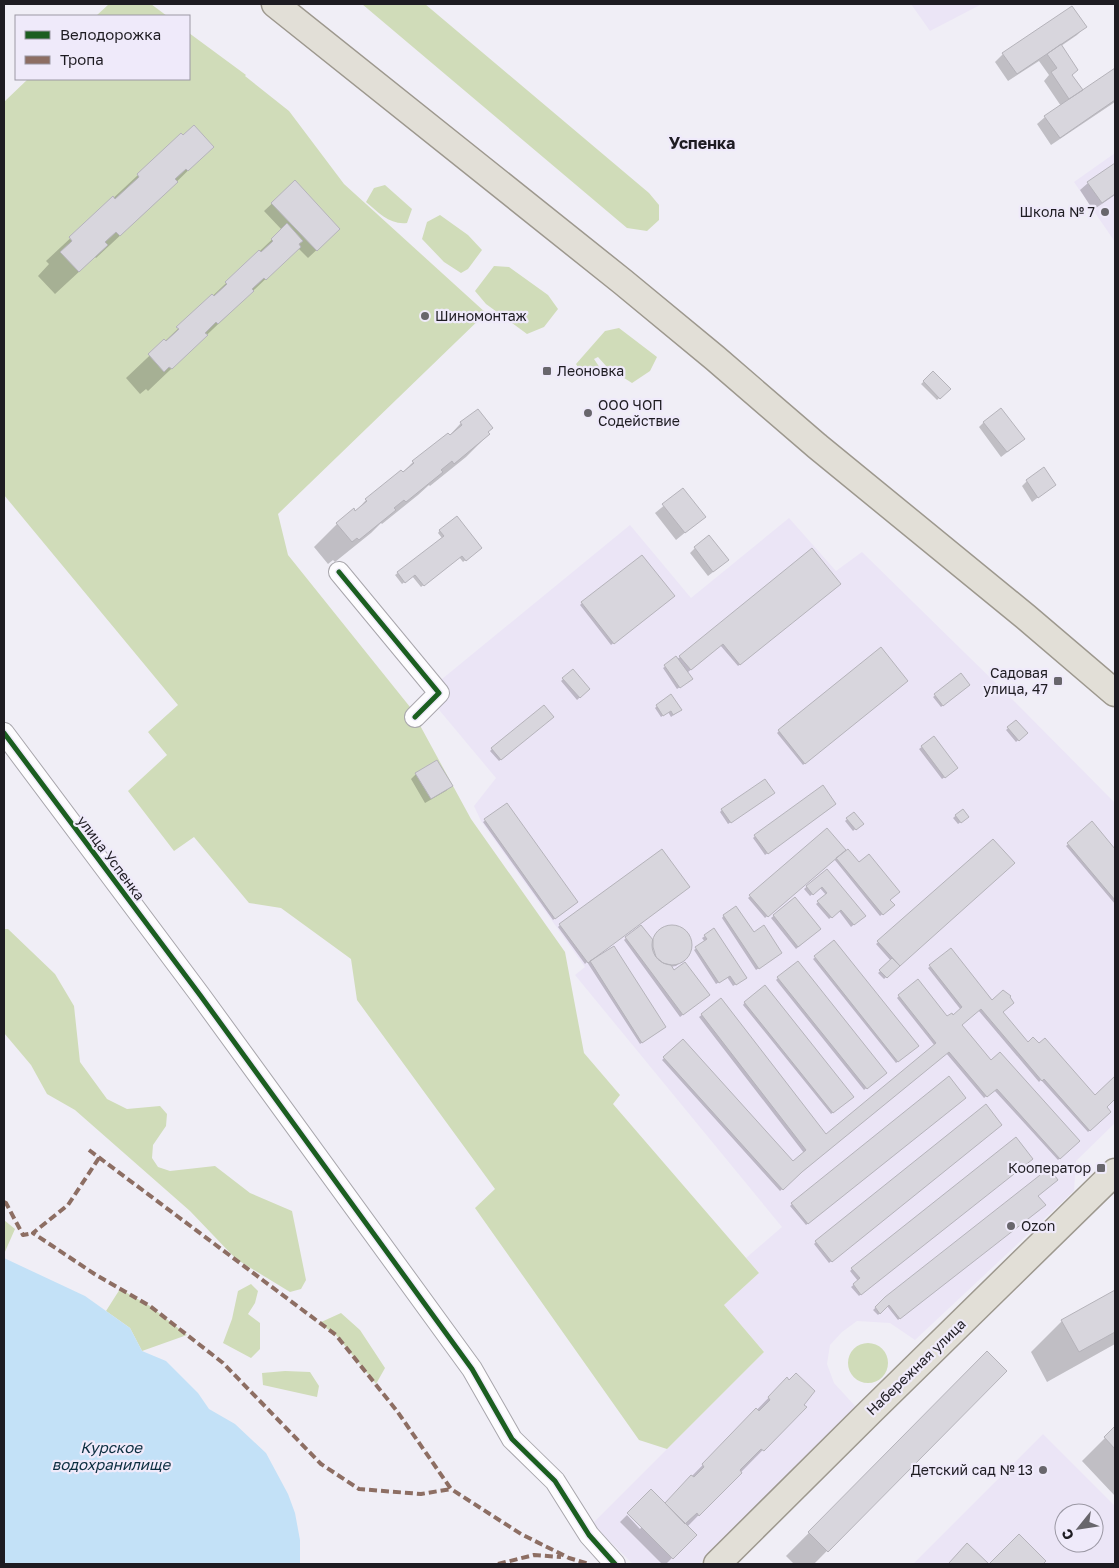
<svg xmlns="http://www.w3.org/2000/svg" width="1119" height="1568" font-family="'Golos Text',sans-serif">
<rect width="100%" height="100%" fill="#f0eef6"/>
<path fill="#ebe5f6" fill-rule="evenodd" d="M911,4H979L980,5L930,31Z
M1115,153V242L1074,182Z
M789,518L836,571L862,552L1015,702L1115,803V1123L1076,1161L1074,1191L915,1340L890,1323L857,1321L842,1332L830,1345L827,1364L834,1383L856,1407L699,1564H633L592,1524L764,1352L724,1305L759,1273L746,1258L782,1227L575,975L585,967L481,821L474,806L496,778L425,693L630,525L691,598Z
M1043,1434L1115,1506V1564H913ZM1064,1513H1094V1543H1064Z"/>
<path fill="#d0dcb9" d="M109,4H151L167,16H96Z
M362,4H425L649,193L659,205V220L647,231L627,228Z
M189,33L246,75L245,76L289,111L344,184L486,313L278,514L288,555L410,707L471,819L565,952L584,1053L620,1095L613,1104L759,1273L724,1305L764,1352L667,1449L639,1440L475,1208L495,1189L357,1000L351,959L281,908L249,903L194,837L174,851L128,791L167,755L148,732L178,705L4,495V102L28,79H189Z
M385,185L412,209L407,223C390,225 379,213 366,202L374,188Z
M440,215L468,235L482,250L468,269L461,273L444,262L422,239L427,222Z
M494,266L509,267L548,295L558,309L544,327L527,334L486,304L475,291Z
M619,328L657,357L650,371L632,383L607,367L598,357L594,359L600,368L592,378L580,370L576,364L605,331Z
M4,929H8L55,974L74,1006L80,1062L107,1099L127,1109L160,1106L167,1114L166,1126L153,1145L152,1158L158,1167L170,1171L215,1166L250,1193L292,1211L306,1280L301,1289L290,1292L236,1259L190,1211L75,1110L47,1094L31,1065L4,1033Z
M4,1220L15,1229L4,1254Z
M251,1284L258,1291L255,1303L248,1314L260,1323V1349L251,1358L223,1343L232,1319L238,1291Z
M120,1289L150,1306L187,1335L142,1351L130,1328L106,1311Z
M341,1313L360,1330L385,1368L376,1384L336,1335L319,1323Z
M848 1363a20 20 0 1 1 40 0a20 20 0 1 1-40 0Z
M285,1371L310,1372L319,1386L317,1397L263,1385L262,1373Z"/>
<path fill="#c3e1f7" d="M4,1258L85,1296L130,1328L142,1351L166,1361L198,1393L209,1409L235,1424L266,1453L288,1494L295,1513L300,1540V1564H4Z"/>
<path fill="#0003" d="M1085,27L1077,35L1061,46L1071,76L1082,92L1114,70L1115,102L1051,145L1037,124L1045,117L1061,106L1044,81L1049,75L1039,61L1008,81L995,62L1003,54Z
M183,137L212,147L153,205L96,258L95,257L55,294L38,276L49,264L46,261L138,175Z
M1115,164V195L1093,210L1080,190L1088,183Z
M295,182L339,229L308,258L298,248L148,391L146,389L140,394L126,378L282,230L264,211Z
M933,373L949,389L937,400L921,384Z
M984,422L1018,444L1001,457L979,427Z
M461,423L489,434L466,457L430,486L429,485L418,495L382,524L381,523L371,533L335,562L333,560L328,564L314,547L337,524L355,512L366,500L402,473L413,462L449,436Z
M1027,481L1054,485L1032,502L1022,486Z
M683,490L704,517L676,540L655,513Z
M440,530L478,550L463,562L459,557L421,587L412,576L402,584L395,575L442,538L438,533Z
M695,548L722,565L708,576L690,553Z
M837,586L738,666L720,645L687,673L689,681L677,689L663,668L676,658L677,659L680,657Z
M671,598L611,645L580,605L582,603Z
M573,670L589,689L577,700L561,681Z
M960,675L966,687L941,707L933,697Z
M904,683L803,765L777,733L779,731Z
M657,706L678,712L671,717L668,712L661,717L655,708Z
M550,719L499,761L490,751L492,749Z
M1016,721L1026,733L1016,742L1006,730Z
M934,738L955,770L942,779L919,749Z
M436,762L451,786L446,791L425,803L411,779L416,774Z
M771,795L728,824L720,812L722,810Z
M507,805L575,904L553,920L483,822Z
M833,806L765,855L753,838L755,836Z
M962,810L965,819L958,824L953,818Z
M854,813L862,823L853,831L845,821Z
M1092,823L1115,851V904L1066,846Z
M827,829L893,905L880,916L834,859L765,918L748,898Z
M992,840L1013,863L884,979L878,973L891,961L876,944Z
M827,870L864,916L851,927L839,911L829,919L816,904L826,895L820,888L810,896L804,889Z
M795,899L817,931L796,949L771,918Z
M724,915L754,934L779,955L756,970L722,918Z
M560,925L594,957L662,1029L640,1044L587,962L585,964L558,927Z
M673,927L681,929L688,936L691,945L689,953L685,959L676,966L670,967L674,972L706,997L680,1017L624,940L626,938L652,942L659,933L665,928Z
M714,930L743,980L733,986L727,977L716,984L694,950L705,942L702,938Z
M834,941L915,1048L896,1063L813,959Z
M951,950L1028,1044L1095,1097L1115,1078V1098L1105,1107L1109,1112L1088,1132L1041,1080L1039,1082L978,1010L960,1025L991,1062L1078,1141L1058,1160L994,1090L984,1098L946,1053L799,1174L780,1191L662,1060L682,1041L792,1163L804,1153L699,1017L721,1000L826,1135L935,1046L897,998L899,996L947,1018L953,1016L961,1010L928,968Z
M778,978L883,1074L864,1090L776,980Z
M745,1002L850,1099L831,1114L743,1005Z
M962,1100L806,1225L790,1206L792,1204Z
M998,1127L829,1263L814,1244L816,1242Z
M1029,1161L859,1296L851,1287L858,1281L850,1271L852,1269Z
M1037,1196L1042,1207L898,1320L887,1306L878,1315L873,1310L886,1298Z
M1115,1291V1344L1047,1382L1031,1352L1062,1321Z
M987,1353L1005,1371L814,1564H794L786,1556Z
M787,1379L802,1405L805,1407L687,1527L695,1535L666,1564H662L620,1522L627,1515L640,1529Z
M1115,1428V1496L1082,1461Z"/>
<path fill="#d8d6dd" stroke="#b5b3ba" d="M1072,6L1087,27L1017,74L1002,53Z
M1061,44L1078,70L1072,75L1083,90L1069,99L1051,72L1057,68L1047,54Z
M1115,68V100L1060,138L1044,116Z
M194,125L214,147L188,171L186,169L175,179L178,182L120,236L116,232L105,242L108,245L79,272L60,252L72,241L69,237L113,196L115,199L139,177L137,174L181,133L183,135Z
M1115,163V194L1102,203L1087,182Z
M295,180L340,229L317,251L271,203Z
M287,223L303,241L299,244L301,247L266,280L264,278L252,289L254,291L218,324L216,322L205,333L208,335L172,369L169,367L164,372L148,354L164,339L166,341L179,329L176,327L212,294L214,296L227,284L225,282L259,250L261,252L273,241L271,239Z
M933,371L951,389L940,399L923,381Z
M1001,408L1025,439L1007,452L983,422Z
M478,409L493,428L488,432L490,434L454,464L452,461L441,470L443,472L406,502L404,500L394,508L396,510L359,540L357,538L352,542L336,523L354,508L355,511L367,501L365,499L401,470L403,472L414,463L412,461L448,433L450,435L462,425L460,422Z
M1044,467L1056,485L1038,498L1026,480Z
M683,488L706,517L685,533L662,504Z
M457,516L482,548L466,561L462,556L424,586L415,575L405,583L397,572L444,536L439,530Z
M709,535L729,560L713,572L694,547Z
M812,548L841,584L740,665L723,644L691,670L679,656Z
M642,555L675,596L614,644L581,602Z
M881,647L908,681L805,764L778,730Z
M676,656L693,679L680,688L664,665Z
M573,669L590,689L580,698L562,678Z
M961,673L970,685L943,706L934,694Z
M671,694L682,710L673,715L671,711L663,716L656,705Z
M544,705L554,717L501,760L491,748Z
M1016,720L1028,733L1019,741L1007,727Z
M934,736L958,768L945,778L921,746Z
M437,760L453,786L431,799L415,773Z
M765,779L775,793L731,823L721,809Z
M823,785L836,804L768,854L754,835Z
M507,803L578,902L555,919L484,819Z
M963,809L969,817L961,823L955,815Z
M854,812L864,824L856,830L846,818Z
M1092,821L1115,849V900L1067,843Z
M827,828L846,850L768,917L749,895Z
M993,839L1015,863L900,966L877,941Z
M662,849L690,887L588,963L559,924Z
M848,849L859,862L869,854L900,892L890,900L895,905L883,915L836,858Z
M827,869L866,916L854,925L841,910L832,918L817,901L827,893L822,887L813,895L806,886Z
M795,897L821,929L798,947L773,915Z
M736,906L754,932L764,925L782,953L759,969L723,915Z
M641,925L653,940V947L656,957L663,963L671,965L674,970L685,962L710,995L683,1015L625,937Z
M652 945a20 20 0 1 1 40 0a20 20 0 1 1-40 0Z
M714,928L747,978L736,985L730,976L719,983L695,947L707,939L704,935Z
M834,940L919,1046L898,1062L814,956Z
M614,946L666,1027L642,1043L590,961Z
M951,948L992,1000L1003,990L1011,996L1010,997L1014,1003L1003,1012L1028,1042L1033,1037L1039,1043L1045,1038L1095,1095L1115,1076V1099L1107,1107L1111,1112L1090,1131L1044,1079L1042,1081L981,1009L962,1025L991,1060L1000,1052L1080,1141L1060,1159L997,1089L987,1097L949,1052L802,1172L783,1190L663,1057L683,1039L793,1161L806,1150L701,1014L721,998L826,1134L936,1043L898,995L918,979L947,1016L952,1013L953,1015L962,1007L929,965Z
M892,958L900,966L887,978L879,970Z
M798,961L887,1073L867,1089L777,977Z
M765,985L854,1097L833,1113L744,1002Z
M949,1076L966,1098L808,1224L791,1203Z
M986,1104L1002,1125L832,1262L815,1241Z
M1016,1137L1033,1159L861,1295L853,1284L860,1278L851,1268Z
M1049,1168L1058,1180L1038,1196L1046,1205L900,1319L889,1305L880,1314L875,1307L885,1297Z
M1115,1290V1332L1079,1352L1061,1320Z
M987,1351L1007,1371L828,1552L808,1532Z
M796,1373L815,1391L804,1405L807,1407L764,1451L761,1449L740,1470L742,1473L699,1516L697,1513L685,1524L665,1503L691,1475L694,1477L704,1467L702,1464L756,1408L759,1411L770,1400L768,1397L787,1377L789,1380Z
M1115,1426V1449L1104,1437Z
M651,1489L697,1535L673,1559L627,1513Z
M1019,1534L1046,1561L1043,1564H950L949,1563L967,1543L989,1564Z"/>
<g fill="none" stroke-linecap="round" stroke-linejoin="round">
<defs>
<path id="minor" d="M339,572L439,693L415,717
M4,733L200,995L472,1369L512,1439L555,1481L589,1535L615,1564"/>
<path id="major" d="M275,4L623,282L715,358L817,446L1026,617L1115,693
M717,1564L871,1411L1115,1172"/>
</defs>
<use href="#minor" stroke="#a8a6ac" stroke-width="22"/>
<use href="#major" stroke="#9d988e" stroke-width="29"/>
<use href="#minor" stroke="#fdfcfe" stroke-width="20"/>
<use href="#major" stroke="#e2dfd7" stroke-width="26"/>
<path stroke="#8d6e63" stroke-width="4" stroke-dasharray="8 4" stroke-linecap="butt" d="M89,1150L336,1335L397,1411L451,1489L521,1534L569,1558L589,1564
M99,1158L68,1205L33,1233L96,1275L150,1306L223,1363L321,1464L359,1489L421,1494L451,1489
M4,1202L6,1203L23,1235L33,1233
M498,1564L534,1555L561,1557"/>
<defs>
<path id="cycleway" d="M339,572L439,693L415,717
M4,733L200,995L472,1369L512,1439L555,1481L589,1535L615,1564"/>
</defs>
<use href="#cycleway" stroke="#efeafa" stroke-width="8"/>
<use href="#cycleway" stroke="#1b5e20" stroke-width="5"/>
</g>
<g fill="#68666c" stroke="#efeafa" stroke-width="2">
<circle cx="1105" cy="212" r="5"/>
<circle cx="425" cy="316" r="5"/>
<rect x="542" y="366" width="10" height="10" rx="2.5"/>
<circle cx="588" cy="413" r="5"/>
<rect x="1053" y="676" width="10" height="10" rx="2.5"/>
<rect x="1096" y="1163" width="10" height="10" rx="2.5"/>
<circle cx="1011" cy="1226" r="5"/>
<circle cx="1043" cy="1470" r="5"/>
</g>
<g text-anchor="middle" stroke-width="4.5" stroke-linejoin="round" paint-order="stroke">
<g font-size="14" fill="#1e1c22" stroke="#efeafa" text-anchor="end">
<text x="1095" y="217">Школа № 7</text>
<text x="435" y="321" text-anchor="start">Шиномонтаж</text>
<text x="557" y="376" text-anchor="start">Леоновка</text>
<text x="598" y="410" text-anchor="start">ООО ЧОП<tspan x="598" dy="16">Содействие</tspan></text>
<text x="1048" y="678">Садовая<tspan x="1048" dy="16">улица, 47</tspan></text>
<text x="1091" y="1173">Кооператор</text>
<text x="1021" y="1231" text-anchor="start">Ozon</text>
<text x="1033" y="1475">Детский сад № 13</text>
</g>
<g font-size="14" fill="#1e1c22" stroke="#efeafa">
<text transform="translate(111 858) rotate(53)" y="5">улица Успенка</text>
<text transform="translate(916 1367) rotate(-44)" y="5">Набережная улица</text>
</g>
<g font-size="15" font-style="italic" fill="#0b2e40" stroke="#efeafa">
<text x="111" y="1453">Курское<tspan x="111" dy="17">водохранилище</tspan></text>
</g>
<g font-size="16" font-weight="bold" fill="#1e1c22" stroke="#efeafa">
<text x="702" y="149">Успенка</text>
</g>
</g>
<rect width="1119" height="1568" fill="none" stroke="#1e1c22" stroke-width="10"/>
<rect x="15" y="15" width="175" height="65" fill="#efeafa" stroke="#9b98a4"/>
<rect x="25" y="31" width="25" height="8" fill="#1b5e20" stroke="#9b98a4"/>
<text x="60" y="40" font-size="15" fill="#1e1c22">Велодорожка</text>
<rect x="25" y="56" width="25" height="8" fill="#8d6e63" stroke="#9b98a4"/>
<text x="60" y="65" font-size="15" fill="#1e1c22">Тропа</text>
<g transform="translate(1079 1528) rotate(240)"><circle r="24" fill="#efeafa" stroke="#9b98a4"/>
<path d="M0-4L9 19L0 12L-9 19Z" fill="#68666c"/>
<text y="-8" font-size="14" font-weight="bold" text-anchor="middle" fill="#1e1c22">С</text>
</g>
</svg>
